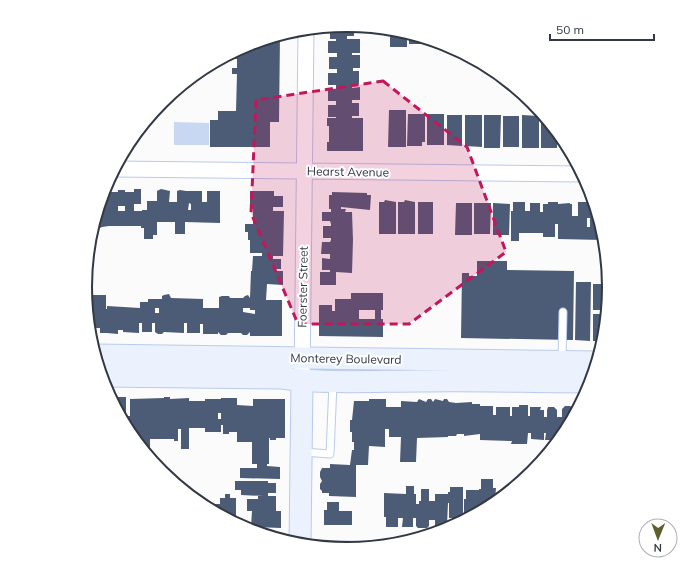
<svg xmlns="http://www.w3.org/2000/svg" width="694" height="574" font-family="Mulish,sans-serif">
<rect width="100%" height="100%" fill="#fbfbfb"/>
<path fill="#c8d8f3" d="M174,122L209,123V145H174Z"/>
<path fill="#4c5b76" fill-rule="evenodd" d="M347,25L354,26V36H347V39H360V53H352V55H360V68H353V71H359V84H352V88L360,87V100H352V103H359V116H352V118H363V151H327V142H329V126H327V118H336V117H328V105H336V101H328V89H336V85H328V73H337V69H329V57H337V53H328V41H336V39H330V27Z
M390,29L407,33V47H390Z
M409,33L426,38V44H409Z
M280,35L279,122H270V147H210V120H218V111H236L237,74H232V68H237V59L224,57L247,45Z
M429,39L446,45H428Z
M389,110H406V147H388Z
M408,114H425V142H422V146H407Z
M427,114H444V145H427Z
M447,115H462V146L447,145Z
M465,115H482V147L465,146Z
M484,115H501L500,148H484Z
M522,115L539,116V148H522Z
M503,116H519V147H503Z
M541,116H544L557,132V148H541Z
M560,135L565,142L568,147H560Z
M134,189H141V204H134V211H142V210H147V201H157V191L161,189L170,191L169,202H177V191L180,190L186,191H202V202H207V191H220V223L185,222V234H175V222H157V235H153V239H144V228H141V226H109L102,227L100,228H95L93,227L104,191H106V199H109V192H118V190H125V192H134ZM189,203L191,204V210H188ZM118,206H125V211H118Z
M250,191H274V196H283V207H273V211H284L283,256H273V259H281V269H274V271H283V285L267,284L266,300H282V336H250V332L247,335H243L241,333H228L226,335H221L218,332V334H203V324H200V333H187V323H184V333L164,332L162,334H158L155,332V323H152V332H142V323H139V333L123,332V330H118V334L107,333H100V328H92V331H89L86,295H106V309H107V306L140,308V302H148V299H162V296L164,295L169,294L171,298L203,299V308H219V297L222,296H229L230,298H243L245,296L248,295L250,298L251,271H252L253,256H262V253H250V240H248V232H245V224H253V209L250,208ZM155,308H159V313H155ZM243,308H250V310H255V314L243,312Z
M332,192L367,193V195H371L370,210L341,207V209H346L345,212H352L353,240L352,273L336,272V285H320V272H330V270H322V258L330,259V254H321L322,242H330L331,240V238H323V226H331V224L330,221H322V212H331V209H329V195H332Z
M385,200L396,202V234H379V202H384Z
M405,200L415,202V234H398V202H404Z
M418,202H433V234H418Z
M513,202H525V211H530V203H540V212H543V204H548V202H558V204L570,203V204H572V216H578V202H589V204H594L603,234V240L558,239V224H555V237H543V233H519V241H511V211H513ZM587,218H590V227H587Z
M456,203H472V235H455Z
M474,203H491L490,234H474Z
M493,203L510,204L509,235H493Z
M477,261H507V270L574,271L573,340L461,338L462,273H469V276H477Z
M576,282H591L590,341L575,340Z
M593,284H609L607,310H593Z
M351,293H383V310H381V319H383V337L319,336V305H332V311H335V299H351ZM359,310H375V319H359Z
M593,314H606L603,341H593Z
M110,397H126V413H121V417Z
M164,397H170V399L189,398V401H205V399H221V398H237V405L253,406V399H285V438H276V440H270V438H269V464H267V466L280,467V479L240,478V468H257V464H252V442H237V432H229V434H223V425H221V432H205V428H189V449H181V429H178V441H174V439H150V458L129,432L123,421H126V416H130V399L164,398ZM218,413H221V419H218Z
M369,399H386V407H401V401L417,402L419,399L426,402L428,399H431L433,402L435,399L443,401L444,399H447L449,402L456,403L472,402V404H480V406H493V415H496V407H510V416H512V407H519V405H528V416H530V407H541L540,410H544V417H547V410L548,407H554L557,410V417H562V409L565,406H570L573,408V417L561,437L562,433H559V440H545L546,433H544V440L531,439V433H528L527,444H511L512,441L480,440V434L464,436V434H457L456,436H448V437L417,438L416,462H400L401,437H389V429H385V447L369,446L368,465H356V497L329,496V493H322V491L320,489V484L322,481L320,477V472L322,468H330V464L350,465L352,450H354V442H352V432H350V420H352L354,401H369Z
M481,479H493V488H496L495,500H499L492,505L466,519V517H464V499H466V490H479V489H481Z
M235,481H268V483H276V493H268V496H276V511H281V528L251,527L252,511H247V499H258V496H264L241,495V490H235Z
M406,486H414V494H416V504H419V501H421V489H429V501H435V494H448V492H450V487H463V521L451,527L437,529L435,526V520H429V526L427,528H418L416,526V518H413V527H402L403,518H398V527H386V517H384V493L406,494ZM448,503H449V518H452V525H447Z
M225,494H230V498H236V523L201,505L195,499H201V504H220V498H225Z
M327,502H339V511H352V525H324V510H327Z"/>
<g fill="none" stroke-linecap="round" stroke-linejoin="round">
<defs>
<path id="lane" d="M562,360L563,312
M303,452L330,454L333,383"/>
<path id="street" d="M115,169L582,174
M302,381L306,29
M345,549H348"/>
<path id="secondary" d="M95,355L597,362
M102,376L282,378C327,384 375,381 421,381C477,380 534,382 591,382
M300,544L302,381"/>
</defs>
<use href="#lane" stroke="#b9cbeb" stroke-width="9"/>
<use href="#street" stroke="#b9cbeb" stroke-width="17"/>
<use href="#secondary" stroke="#b9cbeb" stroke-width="23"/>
<use href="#lane" stroke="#fff" stroke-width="7"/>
<use href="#street" stroke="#fff" stroke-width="15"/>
<use href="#secondary" stroke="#ebf2fd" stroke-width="21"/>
</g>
<path fill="#c2185b" fill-opacity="0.2" stroke="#c2185b" stroke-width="3" stroke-dasharray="8 5" stroke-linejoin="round" d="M383,81L467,147L506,252L409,324H298L251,213L256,100Z"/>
<g text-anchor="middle" stroke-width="4" stroke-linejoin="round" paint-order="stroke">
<g font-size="12" fill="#323945" stroke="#fff">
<text transform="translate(348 172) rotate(1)" y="4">Hearst Avenue</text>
<text transform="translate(303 287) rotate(-89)" y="4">Foerster Street</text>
<text transform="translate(346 359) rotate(1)" y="4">Monterey Boulevard</text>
</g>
</g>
<path d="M0 0H694V574H0ZM92 287a255 255 0 1 1 510 0a255 255 0 1 1-510 0Z" fill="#fff" fill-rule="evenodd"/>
<path fill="none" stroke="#323945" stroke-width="2" d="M92 287a255 255 0 1 1 510 0a255 255 0 1 1-510 0Z"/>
<g transform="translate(658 538) rotate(181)"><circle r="19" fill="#ffffff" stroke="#adb0b5"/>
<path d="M0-3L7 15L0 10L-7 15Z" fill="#5d602d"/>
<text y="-6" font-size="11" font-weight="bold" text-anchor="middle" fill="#323945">N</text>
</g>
<path d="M550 34v6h104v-6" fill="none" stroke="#323945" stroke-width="2"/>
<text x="556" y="34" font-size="12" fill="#323945" stroke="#ffffff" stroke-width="3" paint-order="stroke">50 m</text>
</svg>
